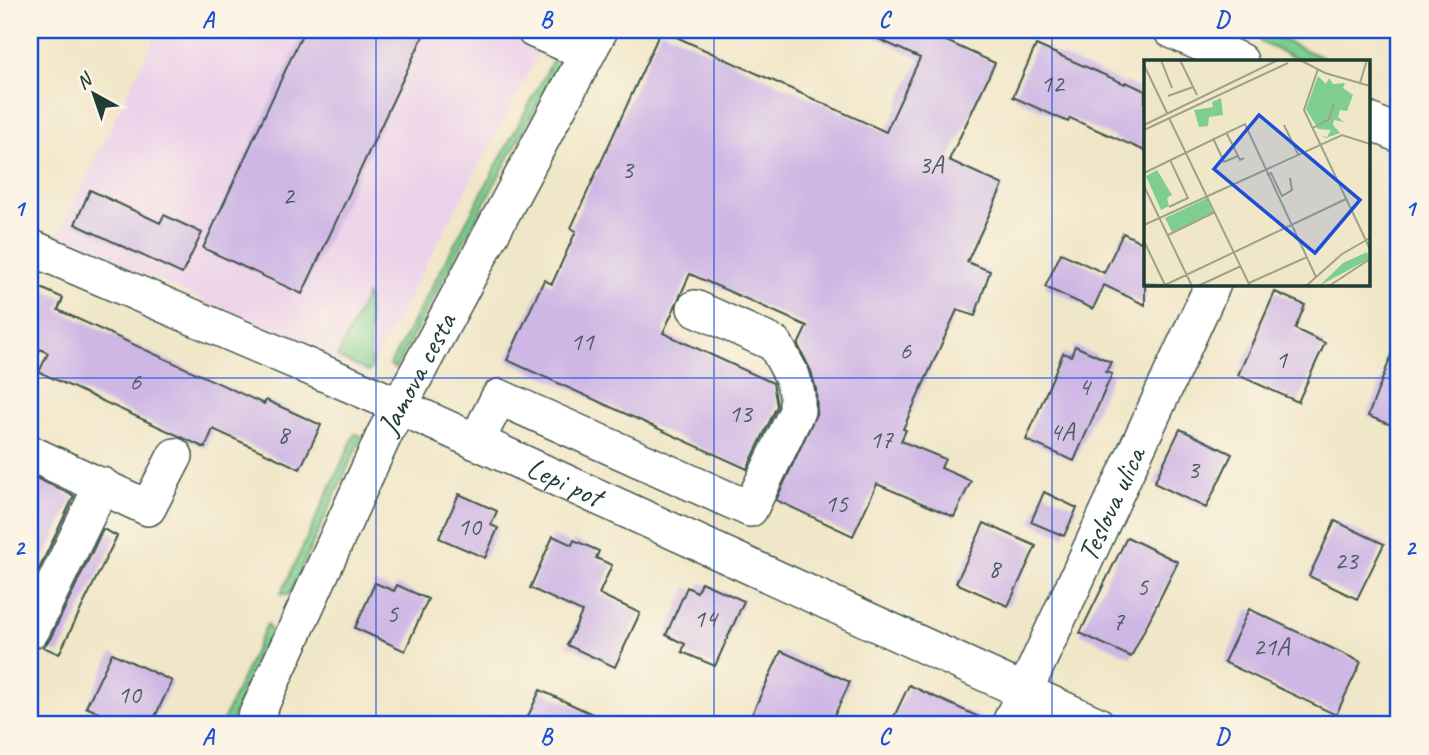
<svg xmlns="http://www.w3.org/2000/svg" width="1429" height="755" font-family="Caveat,sans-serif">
<rect width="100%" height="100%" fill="#fcf5e5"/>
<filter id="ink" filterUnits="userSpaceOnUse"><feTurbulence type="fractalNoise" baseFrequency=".0143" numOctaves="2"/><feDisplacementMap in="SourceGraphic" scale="14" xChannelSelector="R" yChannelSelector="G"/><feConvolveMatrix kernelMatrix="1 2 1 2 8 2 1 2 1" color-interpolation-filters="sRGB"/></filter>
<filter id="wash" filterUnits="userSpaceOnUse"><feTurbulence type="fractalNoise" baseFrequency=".00686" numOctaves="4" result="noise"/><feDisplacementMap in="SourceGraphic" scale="28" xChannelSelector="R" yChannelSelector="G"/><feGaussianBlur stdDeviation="1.57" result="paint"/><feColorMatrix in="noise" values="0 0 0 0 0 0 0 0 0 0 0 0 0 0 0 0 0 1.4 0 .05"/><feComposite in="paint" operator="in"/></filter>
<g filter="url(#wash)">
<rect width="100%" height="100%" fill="#f0e6c8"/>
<path fill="#ecd1ea" d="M158,30H551L368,374L58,236Z"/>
<path fill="#7ece8f" stroke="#4e8662" stroke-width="2" d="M1264,32L1330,61H1302L1260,42Z
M555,56L560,62L395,369L390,365Z
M367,294L371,368L369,372L337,357Z
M355,434L362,436L289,595L281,594Z
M267,624L272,632L229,725H221Z"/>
<g id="blocks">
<path fill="#ceb6e5" d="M304,30H426L302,294L203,248Z
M661,30L886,132L920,58L859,30H922L995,63L949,160L1003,185L967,262L990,271L975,316L957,310L903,429L906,430L901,441L945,459L941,468L971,481L954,517L877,484L853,536L776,500L817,412L816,389L811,371L798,345L807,326L690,274L663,333L773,383L777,406L747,469L507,360L544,280L552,284L576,231L571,228Z
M1036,45L1125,84L1126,82L1145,91V151L1070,118L1068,122L1013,97Z
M90,190L160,223L164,215L202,233L182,274L75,224Z
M1123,233L1145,244V305L1104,285L1093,309L1045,287L1061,253L1104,273Z
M30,283L63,298L58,310L264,404L266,400L321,425L300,469L213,429L205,448L39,372L48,353L40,349L30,372Z
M1275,292L1305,305L1295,329L1325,343L1298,402L1238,375Z
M1397,341H1399V428L1368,416Z
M1075,346L1111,362L1106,372L1112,374L1074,461L1026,440L1063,353L1071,356Z
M1180,429L1232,454L1206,508L1154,483Z
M30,475L74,496L30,588Z
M1044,492L1077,508L1064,536L1031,522Z
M459,494L497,511L491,525L498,528L485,558L439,538Z
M1335,521L1384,544L1357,599L1309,576Z
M984,523L1036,546L1008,606L956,583Z
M103,529L117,536L59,654L43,647L50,639Z
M553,536L572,545L574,540L599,551L596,558L612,565L599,594L640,613L615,667L567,645L582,612L530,588Z
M1127,537L1178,562L1131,657L1080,633Z
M701,582L744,601L715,666L682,652L685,644L666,635L687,587L697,592Z
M375,583L394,591L397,585L428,599L405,651L355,628Z
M1249,609L1361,662L1336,715L1224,662Z
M781,651L850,682L830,725H747Z
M112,653L172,681L151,725H125L86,707Z
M909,685L990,722L989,725H890Z
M540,690L616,725H524Z"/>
</g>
</g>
<g filter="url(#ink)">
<use href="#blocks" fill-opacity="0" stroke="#3e564a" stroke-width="2"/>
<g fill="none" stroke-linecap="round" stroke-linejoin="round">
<defs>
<g id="minor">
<path d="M534,30L587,53"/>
<path d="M1171,30L1240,61"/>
<path d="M1368,120L1399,135"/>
<path id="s1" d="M30,247L372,394L1098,725"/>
<path d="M476,442L499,397L750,509L797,411V394L792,376L775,344L695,308"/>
<path d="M30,453L148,508L175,456"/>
<path d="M30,629L32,630L102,485"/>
<path id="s2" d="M252,725L385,433L600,30"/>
<path id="s3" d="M1009,725L1213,284"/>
</g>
</defs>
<use href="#minor" stroke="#3e564a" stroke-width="38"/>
<use href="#minor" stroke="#fff" stroke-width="35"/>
</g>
</g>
<path fill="none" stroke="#1d4ed8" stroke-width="2" stroke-opacity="0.55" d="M376,30V725M714,30V725M1052,30V725M30,378H1399"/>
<g text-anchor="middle" stroke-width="7" stroke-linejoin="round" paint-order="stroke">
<g font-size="26" fill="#4b5b60">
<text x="1052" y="92">12</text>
<text x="931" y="173">3A</text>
<text x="627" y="178">3</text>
<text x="288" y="204">2</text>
<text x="582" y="350">11</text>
<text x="905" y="359">6</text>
<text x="1281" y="368">1</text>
<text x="135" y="390">6</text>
<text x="1084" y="395">4</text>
<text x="740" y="422">13</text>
<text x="1062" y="440">4A</text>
<text x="283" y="443">8</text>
<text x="881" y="448">17</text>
<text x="1193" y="478">3</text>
<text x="836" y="512">15</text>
<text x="469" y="535">10</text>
<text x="1346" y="569">23</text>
<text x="994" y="577">8</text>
<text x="1142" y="595">5</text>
<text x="392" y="622">5</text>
<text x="705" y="627">14</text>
<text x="1118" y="630">7</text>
<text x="1271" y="655">21A</text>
<text x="129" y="703">10</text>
</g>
<g font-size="30" fill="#1f3d34" stroke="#fcf5e5">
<text dy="10" stroke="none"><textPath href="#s2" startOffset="388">Jamova cesta</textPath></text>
<text dy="10" stroke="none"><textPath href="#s1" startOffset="584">Lepi pot</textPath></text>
<text dy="10" stroke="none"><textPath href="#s3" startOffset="243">Teslova ulica</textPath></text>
</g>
</g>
<g transform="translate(1144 60)">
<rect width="226" height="226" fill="#f0e6c8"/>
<path d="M174,16L182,24L185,18L189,24L201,23L199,28L209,35L203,51L196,50L194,57L200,62L190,60L189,65L196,73L182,78L177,76L183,77L187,70L174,69L162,49ZM77,38L79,55L65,57L64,66L55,67L50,50L69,47L68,42ZM13,110L28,135L23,138L25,146L17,150L2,116ZM63,138L69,152L28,172L21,158ZM223,192L225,199L175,226L199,203Z" fill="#7ece8f"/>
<path fill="none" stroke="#9ca28d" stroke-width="2" d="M17,0L28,28M36,0L53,35M156,0L181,13L226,26M0,5L23,53M174,9L160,50L226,189M216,23L223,0M24,36L49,27M25,58L106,226M0,65L134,0M140,65L154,94M169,68L185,59L190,43M0,70L144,3M82,72L96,100L100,98M69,78L80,102L94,96M0,113L101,64L172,217M123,115L127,113L138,136L148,130L146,118M0,126L48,226M25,147L44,138L26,100M0,165L198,75L226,84M24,175L71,152M0,181L21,225M105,223L163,197M0,224L21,225M21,225L202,139M54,226L97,206M162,226L198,194L226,178M185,226L226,199"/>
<path fill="#1d4ed8" fill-opacity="0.15" stroke="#1d4ed8" stroke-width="3.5" d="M115,55L216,140L171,193L70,109Z"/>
<rect width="226" height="226" fill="none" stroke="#1f3d34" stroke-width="3.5"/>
</g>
<rect width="1429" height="755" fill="none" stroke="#fcf5e5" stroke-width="77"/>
<g transform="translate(94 94) rotate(320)" stroke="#fcf5e5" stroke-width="5" paint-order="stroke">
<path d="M0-5L12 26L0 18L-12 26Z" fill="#1f3d34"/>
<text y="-10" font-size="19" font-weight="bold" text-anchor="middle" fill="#1f3d34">N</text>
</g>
<rect x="38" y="38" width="1352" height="678" fill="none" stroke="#1d4ed8" stroke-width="2.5"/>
<g font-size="23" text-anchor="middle" font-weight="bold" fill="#1d4ed8">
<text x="208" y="27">A</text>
<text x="546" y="27">B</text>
<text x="884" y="27">C</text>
<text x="1222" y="27">D</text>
<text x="19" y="216">1</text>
<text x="1410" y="216">1</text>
<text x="19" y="555">2</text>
<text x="1410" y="555">2</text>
<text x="208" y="744">A</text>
<text x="546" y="744">B</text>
<text x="884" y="744">C</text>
<text x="1222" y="744">D</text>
</g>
</svg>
